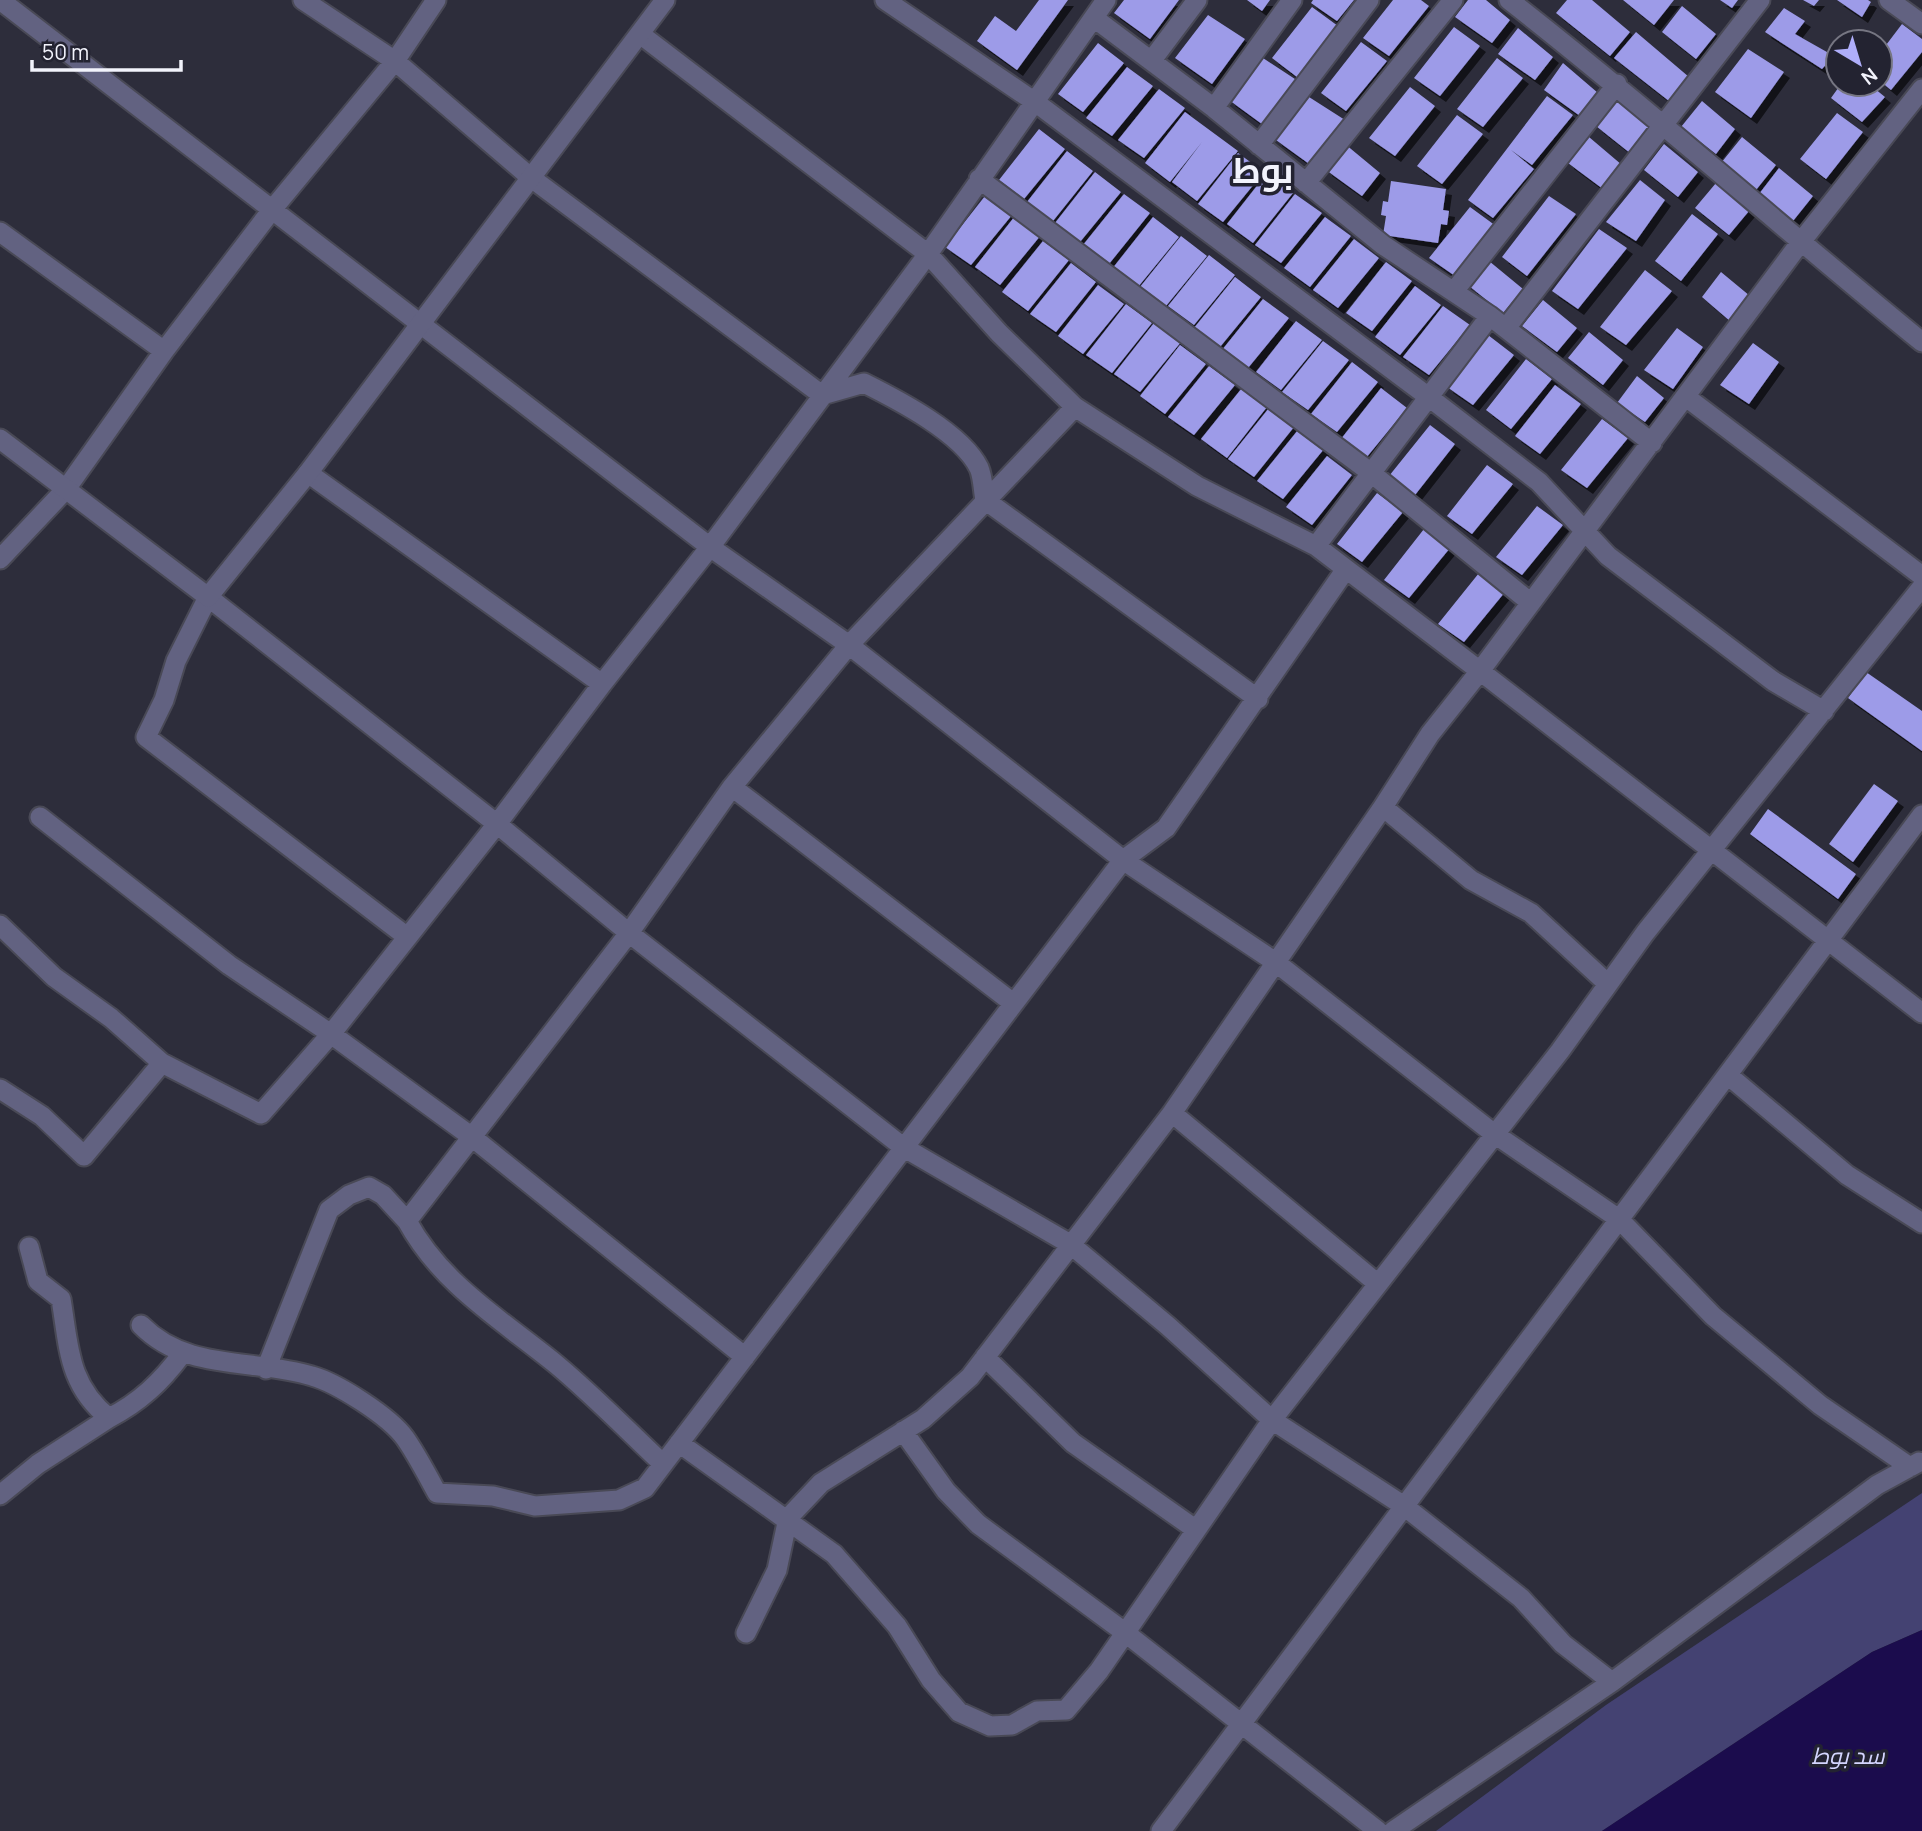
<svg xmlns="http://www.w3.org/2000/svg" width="1922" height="1831" font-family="Manrope,Cairo,sans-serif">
<defs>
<filter id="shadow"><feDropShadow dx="6" dy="6" stdDeviation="0" flood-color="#0009"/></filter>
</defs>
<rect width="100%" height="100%" fill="#2d2d3b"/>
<path fill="#444272" d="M1922,1493V1630L1872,1652L1602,1831H1436L1606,1705Z"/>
<path fill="#1b0c4d" d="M1922,1630V1831H1602L1872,1652Z"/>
<path fill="#9d9be8" filter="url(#shadow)" d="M1039,0H1068L1017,70L977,41L995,16L1016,31Z
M1124,0H1179L1150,39L1114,13Z
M1247,0H1270L1262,11Z
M1313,0H1354L1337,21L1311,3Z
M1393,0H1421L1429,6L1389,56L1363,38Z
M1468,0H1486L1510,20L1492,43L1455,17Z
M1567,0H1592L1630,32L1610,56L1556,13Z
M1623,0H1674L1654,25Z
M1720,0H1738L1732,8Z
M1803,0H1819L1814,6Z
M1837,0H1868L1871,2L1862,17Z
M1682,6L1716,34L1696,59L1662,32Z
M1312,7L1338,26L1297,77L1272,58Z
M1784,8L1805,21L1795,34L1834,56L1822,69L1765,32Z
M1208,15L1245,39L1212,84L1175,58Z
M1902,24L1922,39V52L1891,90L1880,81V53Z
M1454,27L1480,46L1440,96L1414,78Z
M1518,28L1553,57L1535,80L1498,54Z
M1636,32L1689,77L1669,101L1614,58Z
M1361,42L1387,61L1346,111L1321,93Z
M1098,43L1124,63L1083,112L1058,94Z
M1748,49L1784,72L1751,118L1715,92Z
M1263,58L1298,81L1266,127L1229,100Z
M1497,58L1523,78L1483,127L1457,109Z
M1563,63L1598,93L1580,116L1544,90Z
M1127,67L1153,86L1112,136L1086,118Z
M1841,84H1869L1885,97L1862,122L1831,98Z
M1410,87L1435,106L1395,156L1369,138Z
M1159,89L1185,108L1144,158L1118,140Z
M1547,96L1573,115L1532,165L1511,150L1534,169L1493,218L1468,200Z
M1309,97L1345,120L1312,166L1276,140Z
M1616,100L1650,128L1630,153L1596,126Z
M1702,101L1735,129L1716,154L1681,127Z
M1185,112L1238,151L1197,201L1172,182L1202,142L1170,182L1145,163Z
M1837,113L1863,132L1826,179L1800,159Z
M1457,115L1483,134L1442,184L1417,166Z
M1039,129L1065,149L1024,199L999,180Z
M1589,137L1622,165L1603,189L1568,163Z
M1742,137L1776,165L1756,190L1721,163Z
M1345,144L1380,173L1362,196L1326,170Z
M1664,144L1698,172L1678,197L1644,170Z
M1067,151L1093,171L1053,221L1027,202Z
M1238,153L1264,172L1223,222L1198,204Z
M1779,168L1813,196L1793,221L1759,194Z
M1095,172L1121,192L1080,242L1055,223Z
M1267,173L1293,193L1253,243L1227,224Z
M1640,180L1665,200L1636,241L1606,222Z
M1391,181L1446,189L1443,210L1449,211L1447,225L1441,224L1438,243L1383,235L1386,216L1381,215L1383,201L1388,202Z
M1716,183L1749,211L1729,235L1695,208Z
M1124,194L1150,213L1109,264L1083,245Z
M1295,194L1322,213L1281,263L1255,245Z
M985,196L1012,215L971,265L945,247Z
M1549,196L1576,214L1527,276L1502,257Z
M1470,207L1496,226L1455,276L1429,258Z
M1692,214L1718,234L1681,281L1655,261Z
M1015,216L1041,235L1000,285L975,267Z
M1153,217L1179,237L1138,287L1112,269Z
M1325,217L1351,236L1310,287L1284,268Z
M1599,229L1627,248L1578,309L1552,291Z
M1181,236L1207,256L1166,306L1140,287Z
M1354,239L1379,258L1338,308L1313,290Z
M1043,241L1069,260L1028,311L1002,292Z
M1209,255L1235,275L1194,325L1168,306Z
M1489,261L1523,289L1503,313L1469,286Z
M1386,262L1412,281L1372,331L1346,313Z
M1071,263L1096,282L1056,332L1030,314Z
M1645,270L1672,291L1626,345L1600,327Z
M1721,272L1750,296L1730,321L1702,297Z
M1235,277L1261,297L1220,347L1194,328Z
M1098,285L1124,304L1083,354L1058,336Z
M1415,286L1441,305L1400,355L1375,337Z
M1263,299L1289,318L1248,368L1222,350Z
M1543,300L1577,328L1557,352L1522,326Z
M1126,304L1152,323L1112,373L1086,355Z
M1443,306L1470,325L1429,375L1403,357Z
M1296,321L1322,340L1281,390L1256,372Z
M1154,323L1181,342L1140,392L1114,374Z
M1677,328L1703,347L1673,389L1644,370Z
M1589,332L1623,360L1603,385L1568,358Z
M1488,335L1514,355L1473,405L1447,387Z
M1323,341L1349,360L1308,410L1282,392Z
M1753,343L1779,362L1749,404L1720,385Z
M1180,345L1206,364L1165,414L1140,396Z
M1526,359L1552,379L1511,429L1486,410Z
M1352,362L1378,382L1337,432L1311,414Z
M1209,366L1235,385L1194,435L1168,417Z
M1637,376L1664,398L1645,422L1617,403Z
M1555,385L1581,404L1540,454L1515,436Z
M1242,388L1267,407L1227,458L1201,439Z
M1381,388L1407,408L1366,458L1341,439Z
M1269,408L1294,427L1254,477L1228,459Z
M1602,419L1628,438L1587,488L1561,470Z
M1430,425L1455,444L1415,495L1389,476Z
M1298,430L1324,449L1283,499L1257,481Z
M1327,456L1352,475L1312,525L1286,507Z
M1487,465L1513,484L1472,534L1447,516Z
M1377,493L1403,512L1362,562L1337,544Z
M1537,506L1563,525L1522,575L1496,557Z
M1424,529L1450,548L1409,598L1384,580Z
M1479,573L1505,592L1464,642L1438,624Z
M1866,672L1922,711V751L1848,698Z
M1874,784L1898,801L1853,862L1829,844Z
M1768,809L1856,874L1838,899L1750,834Z"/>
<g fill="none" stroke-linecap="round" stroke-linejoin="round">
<defs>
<path id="minor" d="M0,0L710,547L849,645L1123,860L1274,961L1493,1133L1619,1219L1713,1316L1820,1405L1910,1467
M303,0L395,61L530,177L822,395L864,383C898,400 962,433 979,468C983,477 983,490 985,500L1258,699
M885,0L1035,102L1430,398L1539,482L1608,556L1773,681L1824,711
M1509,0C1650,110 1783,229 1922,342
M1889,0L1922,24
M1094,18L1214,108L1383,245L1490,316L1652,443
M640,34L928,254L1106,0
M1152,60L1197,0
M1214,108L1292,0
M1259,145L1369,0
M979,179L1370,472L1531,603
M1306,183L1453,0
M0,232L164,351
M1455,290L1617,84
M1506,328L1760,0
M1686,397L1922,576
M308,473L602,684
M1316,546L1490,316
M0,559L66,489L164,351L271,211L395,61L436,0
M732,787L1013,1003
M1383,807L1471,880L1531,913L1608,984
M40,817L229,965L331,1034L472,1137L745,1357
M0,925L54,977L111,1018L162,1063L261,1114L331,1034L497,824L629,933L903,1147L1070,1244L1168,1326L1272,1420L1404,1506L1521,1598L1563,1644L1612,1682
M406,936L146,737L164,700L176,661L208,597L497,824L602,684L710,547L928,254L999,333L1075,407L1197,486L1316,546L1480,671L1800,243L1922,89
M1729,1076L1847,1175L1922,1223
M0,1089L42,1116L84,1156L162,1063
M1172,1113L1378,1284
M29,1247L38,1281L61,1299C69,1347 68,1385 109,1418C140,1402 161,1382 182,1354
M141,1325C187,1372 253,1358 312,1376C337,1383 389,1416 405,1438C417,1455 427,1475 437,1493L493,1496L535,1506L619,1500L645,1488L1123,860L1166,828L1346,569
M985,1357L1073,1443L1195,1529
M266,1369L329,1210L349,1195L369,1187L383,1195L407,1221
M903,1431L946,1491L978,1524L1123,1631L1378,1831
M679,1443L834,1554L897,1626L931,1680L959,1712L990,1726L1012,1725L1037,1711L1066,1710L1099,1671L1272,1420L1560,1051L1645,933L1922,587
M663,1464C628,1431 594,1396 557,1365C502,1320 442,1285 407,1221L629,933L732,787L849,645L1075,407
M0,1495L38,1464L109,1418
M746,1633L777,1570L788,1518L821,1483L923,1419L970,1377L1172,1113L1383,807L1430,734L1480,671L1922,1013
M1161,1831L1922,815
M1393,1831L1612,1682L1877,1485L1919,1462"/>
<path id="tertiary" d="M0,439L208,597L308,473L665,0"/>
</defs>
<use href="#minor" stroke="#494956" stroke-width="23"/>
<use href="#tertiary" stroke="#494956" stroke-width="23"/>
<use href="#minor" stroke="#626281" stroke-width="19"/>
<use href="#tertiary" stroke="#626281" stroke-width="19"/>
</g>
<g text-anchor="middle" stroke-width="7" stroke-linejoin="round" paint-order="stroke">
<g font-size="23" font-style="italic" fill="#d4d5fe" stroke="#232331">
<text x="1848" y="1764">سد بوط</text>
</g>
<g font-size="35" font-weight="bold" fill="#f2f3fc" stroke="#232331">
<text x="1263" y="183">بوط</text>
</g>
</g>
<g transform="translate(1859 63) rotate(142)"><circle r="33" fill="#232331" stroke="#767682" stroke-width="2"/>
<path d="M0-5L12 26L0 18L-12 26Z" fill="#afaefa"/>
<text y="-10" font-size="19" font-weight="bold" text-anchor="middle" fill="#f2f3fc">N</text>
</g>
<path d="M32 60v10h149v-10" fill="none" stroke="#f2f3fc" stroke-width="3.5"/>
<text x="42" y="60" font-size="21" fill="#f2f3fc" stroke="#232331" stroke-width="5" paint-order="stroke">50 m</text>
</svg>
